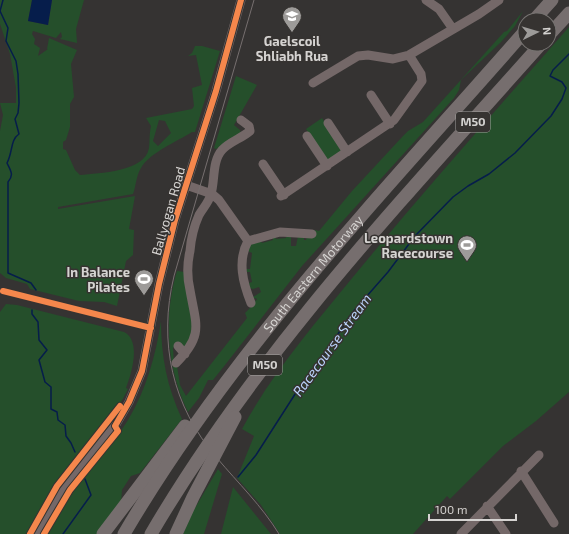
<svg xmlns="http://www.w3.org/2000/svg" width="569" height="534" font-family="'Exo 2',sans-serif">
<rect width="100%" height="100%" fill="#353332"/>
<path fill="#254f2b" fill-rule="evenodd" d="M0,0H32L28,21L48,25L52,0H84L76,29L77,43L60,39L62,37L61,32L56,38L33,31L32,34L35,39L34,44L40,48L38,56L48,49H47L49,38L77,50L71,64L74,97L70,104V127L66,140L63,142V149L66,150L75,170L80,175C99,173 145,172 149,148C150,141 149,135 151,126L146,118L192,109L194,106L192,88L202,85L196,55L188,56L192,53L195,46H202L220,51L195,132H192C178,141 149,153 141,168C136,176 136,186 133,194L58,207V209L135,196L129,229L134,230L133,255L126,261L117,306L104,302L79,301L30,289L27,284L6,278L0,273V131L3,115L0,103H16V88L10,54L0,24ZM159,120L165,121L171,133L158,146L153,141Z
M523,11L515,26L501,42L461,80L459,90L454,98L302,266L225,365L213,380H208L199,398L188,412C167,369 163,317 177,271L185,272L194,327L185,348L178,344L173,348L174,363L177,366L180,385L186,396L247,318L245,313L254,304V301L257,300L256,298L253,299V297L261,292L259,287L253,289L250,288L249,283L252,282L250,272H247L246,269H250L252,253L248,251L251,244L260,239L262,243L273,240L272,236L275,235L276,239L286,238V235H291V246H296L298,236H304V240H306L307,236L310,237L315,230L319,231L352,191L403,136L408,131L423,122L504,32L507,31Z
M569,27V392L536,421L503,446L450,499L447,496L413,534H280L261,505L237,478L254,436L242,429C272,373 313,326 353,277C423,192 496,110 569,27Z
M236,76L257,85L234,125L240,130L241,134L216,149L214,148Z
M322,118L343,151L331,160L326,159L306,129Z
M6,304L17,305L124,332C142,341 131,375 126,388L128,389C116,415 92,439 74,461C55,483 40,508 28,534H0V312Z
M161,321C161,356 167,387 182,419L140,473L131,476L122,490L121,503L97,534H46C55,516 65,498 78,482C94,461 114,443 128,420C146,390 156,355 161,321Z
M218,469L222,474L204,534H183L192,513Z
M233,487L271,534H221Z"/>
<path fill="#061d4b" d="M32,0H52L48,25L28,21Z"/>
<g fill="none" stroke-linecap="round" stroke-linejoin="round">
<path stroke="#061d4b" stroke-width="1.5" d="M3,0L0,11L8,28L6,41L16,61L18,74L19,103L18,113L15,119L19,134C10,140 13,152 7,163C11,171 14,175 8,182V273L31,283L36,290
M32,310V314L38,322L39,340L47,350L39,360L45,382L51,387V409L57,412L58,420L65,425L66,436L71,443L75,452
M238,477L256,455L299,388L312,373L352,313L388,272L415,236L453,197L468,186L489,174L515,153L551,116L562,99L566,88L562,82L550,76L553,70L569,54
M63,534L91,495L85,479"/>
<path stroke="#746868" stroke-width="9" d="M426,0L439,9L453,29
M313,83L358,56L368,55L393,59L409,55L479,14L499,0
M371,95L390,124
M328,123L347,152
M307,136L327,166
M263,164L284,195
M186,185L212,194L219,200L248,241
M281,196L394,120L422,81L421,74L409,55
M251,303C243,283 237,261 248,241L280,232L312,234
M178,346L185,354
M176,363C204,335 196,325 190,290C187,277 187,264 190,251C191,239 194,226 199,215C203,208 209,202 211,194C215,181 212,161 222,150C229,142 242,138 250,131L249,126L241,120
M521,471L554,523
M487,506L506,534
M37,534L50,508L74,473L115,426L129,402L142,371L159,284L175,220L216,91L241,0
M461,534L539,455"/>
<g stroke="#766e6e" stroke-width="13">
<path d="M534,20L552,0"/>
<path d="M549,35L569,13"/>
<path d="M103,534L185,426"/>
<path id="s1" d="M124,534C233,348 384,192 525,31"/>
<path d="M151,534C257,353 402,200 541,44"/>
<path d="M176,534L193,497L235,417"/>
</g>
<path stroke="#766f6f" stroke-width="1" d="M254,0L174,276C158,342 172,406 217,458C238,483 262,506 279,534"/>
<defs>
<path id="cycleway" d="M3,291L151,328
M30,534L57,486L120,406
M44,534L70,490L118,431L115,426L129,402L142,371L159,284L175,220L216,91L241,0"/>
</defs>
<use href="#cycleway" stroke="#363331" stroke-width="8"/>
<use href="#cycleway" stroke="#f5874c" stroke-width="6"/>
</g>
<defs>
<symbol id="school-pin" viewBox="-11 -11 22 30"><path d="M0 17L-7.5 6A9.5 9.5 0 1 1 7.5 6Z" fill="#9d9b99" stroke="#363331"/><path d="M0-5L7-2L0 1L-7-2ZM-4 1L0 2.5L4 1V4Q0 6-4 4Z" fill="#fff"/></symbol>
<symbol id="stadium-pin" viewBox="-11 -11 22 30"><path d="M0 17L-7.5 6A9.5 9.5 0 1 1 7.5 6Z" fill="#9d9b99" stroke="#363331"/><path d="M0-5a6.5 5 0 1 0 0 10a6.5 5 0 1 0 0-10ZM-3.5-1.8h7v3.6h-7Z" fill="#fff"/></symbol>
</defs>
<g fill-rule="evenodd">
<use href="#school-pin" x="281" y="5" width="22" height="30"/>
<use href="#stadium-pin" x="456" y="234" width="22" height="30"/>
<use href="#stadium-pin" x="133" y="268" width="22" height="30"/>
</g>
<g text-anchor="middle" stroke-width="3" stroke-linejoin="round" paint-order="stroke">
<g fill="#363331" stroke="#a5a3a1" stroke-width="1">
<rect x="456" y="112" width="34" height="20" rx="3"/>
<rect x="248" y="355" width="34" height="20" rx="3"/>
</g>
<g font-size="12" font-weight="bold" fill="#d5d3d1">
<text x="473" y="126">M50</text>
<text x="265" y="369">M50</text>
</g>
<g font-size="13" font-weight="bold" fill="#d5d3d1" stroke="#363331" text-anchor="end">
<text x="292" y="46" text-anchor="middle">Gaelscoil<tspan x="292" dy="15">Shliabh Rua</tspan></text>
<text x="453" y="243">Leopardstown<tspan x="453" dy="15">Racecourse</tspan></text>
<text x="130" y="277">In Balance<tspan x="130" dy="15">Pilates</tspan></text>
</g>
<g font-size="13" fill="#d5d3d1" stroke="#363331">
<text transform="translate(168 211) rotate(-74)" y="5">Ballyogan Road</text>
<text dy="5" stroke="none"><textPath href="#s1" startOffset="322">South Eastern Motorway</textPath></text>
</g>
<g font-size="14" font-style="italic" fill="#bbd4fc" stroke="#363331">
<text transform="translate(332 345) rotate(-54)" y="5">Racecourse Stream</text>
</g>
</g>
<g transform="translate(537 32) rotate(85)"><circle r="19" fill="#363331" stroke="#767371"/>
<path d="M0-3L7 15L0 10L-7 15Z" fill="#9d9b99"/>
<text y="-6" font-size="11" font-weight="bold" text-anchor="middle" fill="#d5d3d1">N</text>
</g>
<path d="M429 514v6h87v-6" fill="none" stroke="#d5d3d1" stroke-width="2"/>
<text x="435" y="514" font-size="12" fill="#d5d3d1" stroke="#363331" stroke-width="3" paint-order="stroke">100 m</text>
</svg>
